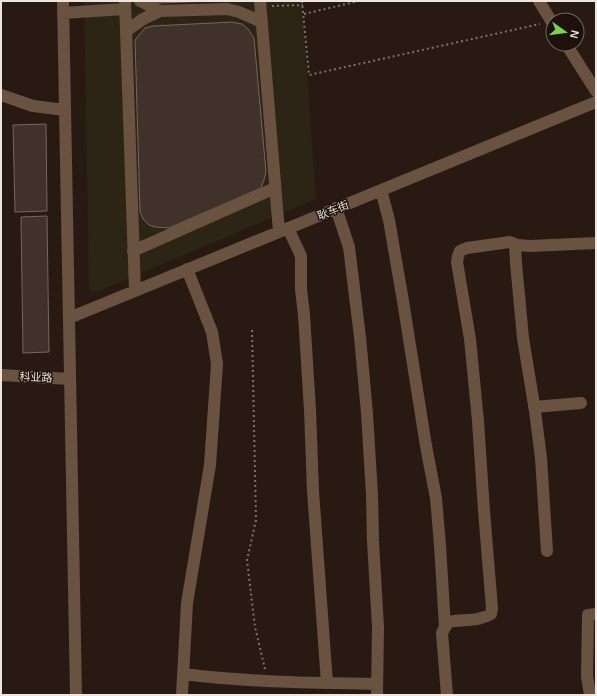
<svg xmlns="http://www.w3.org/2000/svg" width="597" height="696" font-family="Helvetica,'Noto Sans SC',sans-serif">
<rect width="100%" height="100%" fill="#281a13"/>
<path fill="#2c2414" d="M84,1H302L316,199L94,293L89,289Z"/>
<path fill="#40322a" stroke="#77665e" d="M153,1H213L158,3Z
M232,22L242,24L248,29L254,38L266,172L264,180L261,188L169,228L155,227L149,225L143,219L140,212L135,40L145,28L153,26Z
M46,124L47,211L15,212L13,125Z
M47,216L49,352L23,353L21,217Z"/>
<g fill="none" stroke-linecap="round" stroke-linejoin="round">
<path stroke="#7e726c" stroke-width="2" stroke-dasharray="2 3" stroke-linecap="butt" d="M302,1L309,75L540,24
M272,6L303,5
M304,14L359,1
M252,330L256,520L247,560L255,627L265,669"/>
<path stroke="#6a5240" stroke-width="12" d="M63,1L76,695
M125,1L135,291
M140,1L160,11
M260,1L279,232
M539,1L553,24
M63,13L125,9
M126,31L143,19L160,11L227,9L239,12L262,22
M566,44L596,91
M1,95L33,106L65,110
M381,190L389,220L403,301L426,446L436,498L440,545L445,627
M336,208L349,247L360,337L367,413L372,495L373,541L378,627L377,695
M288,228L301,256V289L304,315L310,410L313,491L327,683
M515,244L516,263L523,338L535,411L541,458L547,551
M133,251L275,188
M69,318L596,102
M1,375L70,379
M534,407L581,403
M183,674C248,682 312,683 377,684
M182,695L187,603L210,465L217,364L212,332L187,269
M447,695L442,633L445,627L449,622C463,619 478,622 491,614L492,608L484,511L478,421L470,339L457,262L458,256L460,251L467,248L510,242L518,245L530,246L596,243
M590,695L587,676L588,615L596,614"/>
</g>
<g text-anchor="middle" stroke-width="3" stroke-linejoin="round" paint-order="stroke">
<g font-size="11" fill="#eee5e0" stroke="#1e110b">
<text transform="translate(333 210) rotate(-22)" y="4">耿车街</text>
<text transform="translate(36 377) rotate(3)" y="4">科业路</text>
</g>
</g>
<rect width="597" height="696" fill="none" stroke="#eee5e0" stroke-width="4"/>
<g transform="translate(565 32) rotate(104)"><circle r="19" fill="#1e110b" stroke="#716660"/>
<path d="M0-3L7 15L0 10L-7 15Z" fill="#7cd155"/>
<text y="-6" font-size="11" font-weight="bold" text-anchor="middle" fill="#eee5e0">N</text>
</g>
</svg>
